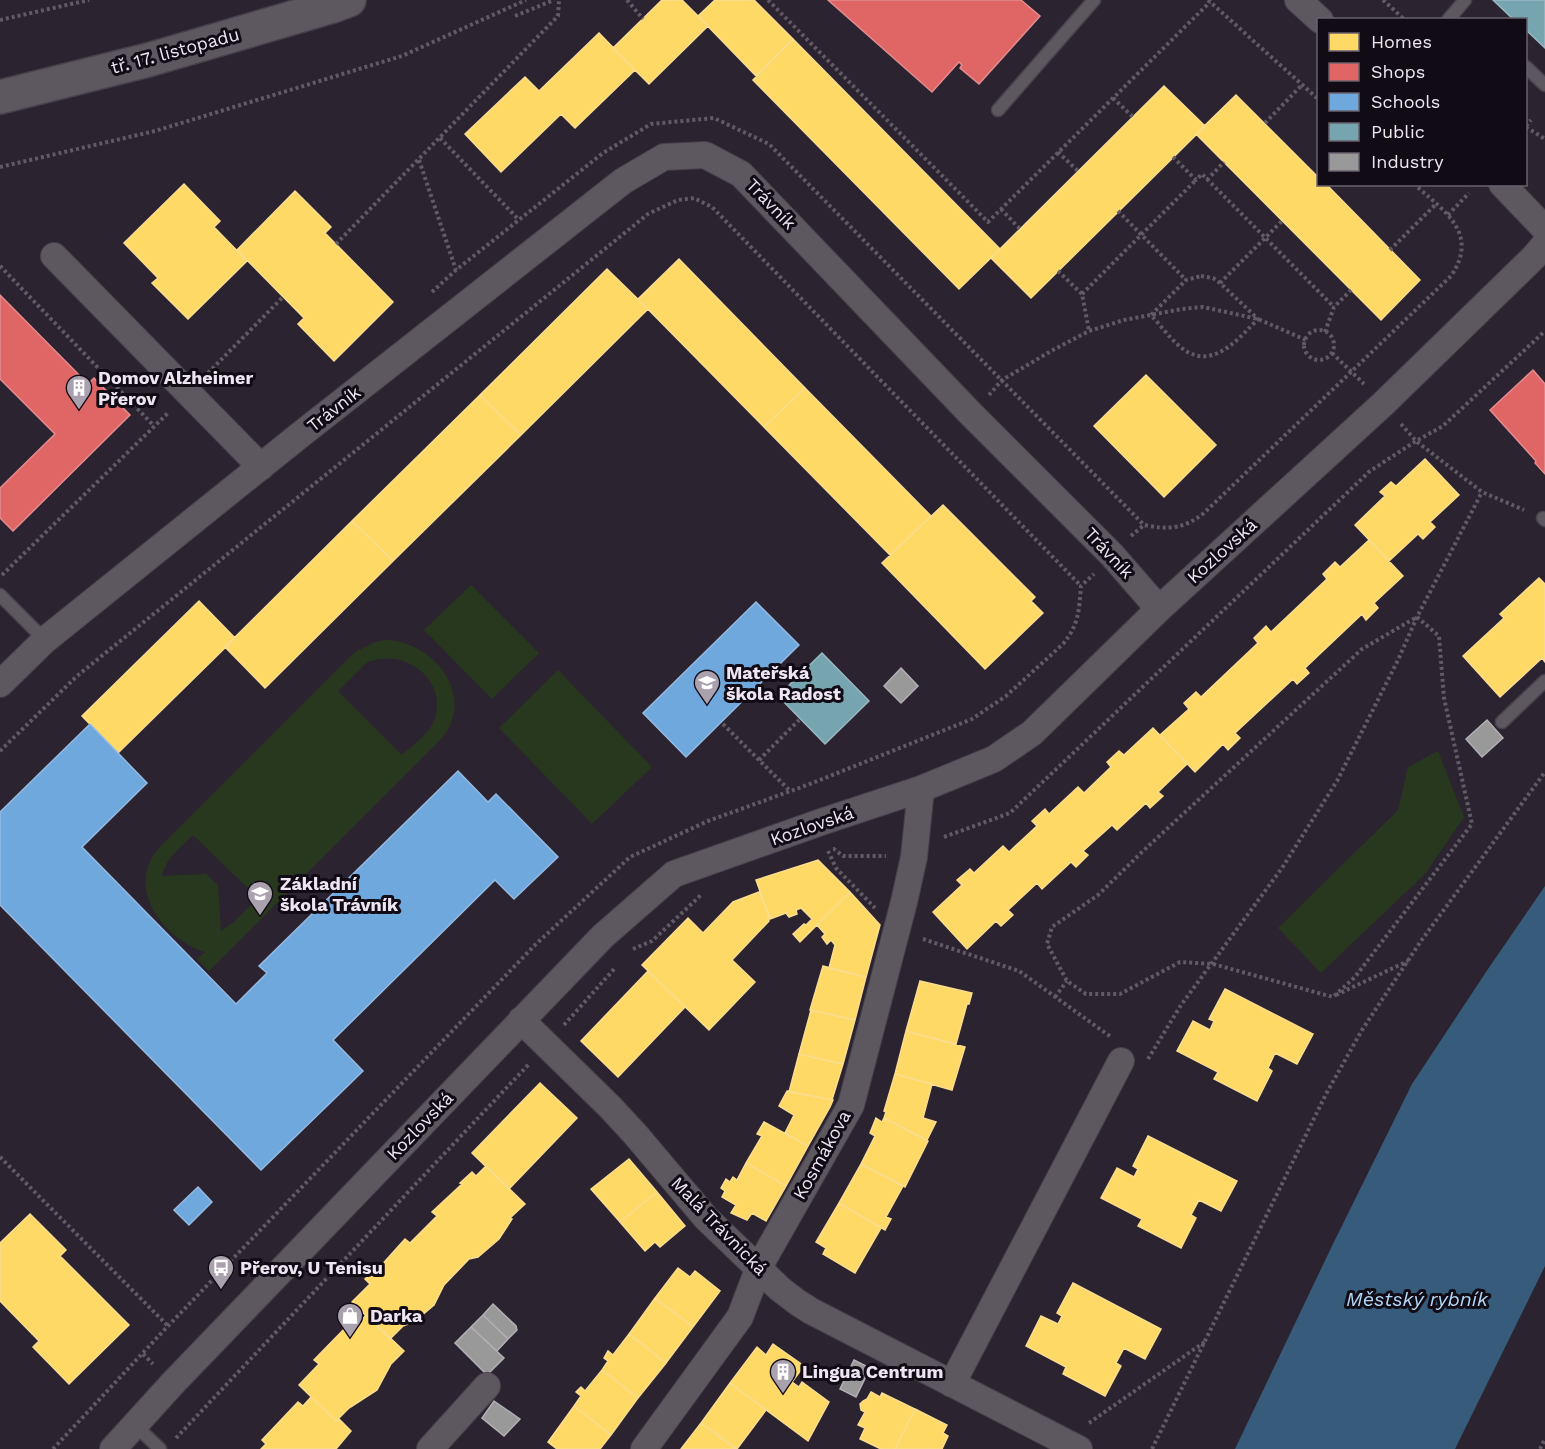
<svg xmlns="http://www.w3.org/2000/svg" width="1545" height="1449" font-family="'Work Sans',sans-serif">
<rect width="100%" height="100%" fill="#2b232f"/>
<path fill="#28381f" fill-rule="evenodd" d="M471,585L539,653L492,699L424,630Z
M385,640C425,640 467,681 451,723C449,729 445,734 441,739L209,971L197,959L205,952C172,942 138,906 147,870C149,862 153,855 158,849L355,652L375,642ZM379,659C387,658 395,658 403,661C430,670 446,698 432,725C426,736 412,746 402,755L338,691L367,662ZM193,835L258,898L235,921L221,931L218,885L206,874L162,876C166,858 181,847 193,835Z
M558,670L652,767L592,824L499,728Z
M1438,751L1464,817L1425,874L1321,973L1278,928L1398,810L1408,767Z"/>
<path fill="#375c7b" d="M1545,886V1266L1455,1449H1235L1331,1248L1412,1084L1488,969Z"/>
<path fill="#ffd966" stroke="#fadd90" stroke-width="1.5" d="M662,0H682L708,26L649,84L613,48Z
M715,0H754L793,39L756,76L698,16Z
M599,33L635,70L575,128L561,114L501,172L465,134L525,77L539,91Z
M793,39L1000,249L959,289L753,80Z
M1164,86L1205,126L1031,298L991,258Z
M1236,95L1318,177V184H1326L1420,280L1381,320L1196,134Z
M184,184L220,221L214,227L247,261L188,319L152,283L158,278L124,243Z
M295,191L331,227L325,233L393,302L334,361L298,324L304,318L237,250Z
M679,259L805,388L764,427L638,299Z
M607,269L648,309L521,435L480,395Z
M1146,375L1216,445L1164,497L1094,426Z
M805,388L931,516L890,555L764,427Z
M480,395L521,435L393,561L352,521Z
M1425,459L1459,495L1430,522L1435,527L1423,539L1418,534L1389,561L1355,525L1385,496L1380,492L1391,482L1396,486Z
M943,505L1035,597L1031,601L1043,613L985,669L882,563Z
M352,521L393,561L265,688L225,647Z
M1369,540L1403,576L1374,603L1378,608L1366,620L1362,614L1305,668L1309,673L1297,684L1293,679L1235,733L1240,738L1228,750L1223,744L1195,772L1160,735L1189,709L1184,703L1196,692L1201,697L1258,643L1254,638L1266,626L1271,632L1327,579L1323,574L1335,562L1340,567Z
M1539,578L1545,584V662L1542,658L1500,697L1463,656L1504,618L1500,614Z
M199,601L235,638L118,753L82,716Z
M1153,728L1187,764L1158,792L1163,796L1150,808L1146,803L1117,830L1112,825L1083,851L1088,855L1076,867L1071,862L1042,889L1037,883L1008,910L1013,915L1001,926L996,921L967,949L933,912L962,885L957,880L970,869L974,873L1003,846L1009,852L1037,826L1032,821L1045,809L1049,814L1078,787L1084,793L1111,767L1107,762L1119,751L1124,755Z
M818,860L850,892L800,942L793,934L804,924L806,925L812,919L801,908L796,910L797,914L789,917L786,913L770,919L756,880Z
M759,892L770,917L768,918L769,921L732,960L755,982L709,1030L642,965L688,918L703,933L733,902Z
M850,892L880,925L866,977L829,968L835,945L831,940L827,944L822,937L825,934L817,925Z
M823,966L866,977L855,1020L810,1010Z
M648,971L685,1007L618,1077L581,1041Z
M920,981L972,993L969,1004H967L956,1044L906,1031Z
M1225,989L1313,1034L1297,1064L1275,1053L1268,1068L1272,1071L1257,1101L1214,1079L1218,1072L1177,1051L1193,1021L1210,1030L1214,1021L1209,1019Z
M811,1010L855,1020L843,1064L799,1054Z
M906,1031L965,1047L952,1090L895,1074Z
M799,1054L843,1064L832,1100L789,1092Z
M895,1074L932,1084L923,1118L936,1122L927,1140L884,1118L886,1112L884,1111Z
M540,1083L577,1118L509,1189L472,1153Z
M787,1091L833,1100L830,1107L808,1146L785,1133L794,1115L779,1106Z
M876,1118L882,1122L884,1118L928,1141L905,1187L861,1164L875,1136L870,1133Z
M764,1122L808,1146L786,1186L746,1163L762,1136L757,1134Z
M1148,1136L1237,1181L1221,1211L1199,1200L1191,1215L1196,1218L1181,1248L1138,1226L1142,1219L1101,1198L1117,1168L1134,1177L1138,1169L1133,1166Z
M629,1159L657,1192L620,1222L591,1189Z
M746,1163L786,1186L766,1221L752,1213L747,1220L731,1213L736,1205L722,1197L725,1191L721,1188L726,1179L730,1182L733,1177L737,1180Z
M861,1164L903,1186L886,1217L891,1219L885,1230L839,1203Z
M486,1166L525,1204L510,1218L512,1219L499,1239L478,1257L469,1259L444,1285L434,1305L415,1321L403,1326L390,1339L352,1302L370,1284L365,1279L376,1268L378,1269L405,1239L410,1243L437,1216L432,1212L462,1184L460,1183L472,1172L476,1176Z
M657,1192L685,1226L660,1247L655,1242L645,1251L620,1222Z
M839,1203L881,1228L855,1273L823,1254L826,1248L816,1242Z
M30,1214L66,1250L60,1256L129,1325L69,1384L33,1347L39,1341L0,1301V1243Z
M678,1268L690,1277L695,1271L720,1291L693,1327L655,1298Z
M1073,1283L1161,1329L1145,1359L1124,1348L1116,1363L1121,1366L1105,1396L1063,1374L1066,1367L1026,1346L1041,1316L1058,1324L1062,1316L1057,1313Z
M655,1298L693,1327L666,1363L629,1334Z
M366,1315L404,1351L391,1364L377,1390L349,1408L336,1421L299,1385L319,1364L314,1360L351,1322L356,1326Z
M629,1334L666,1363L638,1398L602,1370L608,1361L604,1358L608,1351L613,1355Z
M773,1344L804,1366L792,1382L799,1387L802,1382L829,1402L808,1441L730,1383L757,1347L766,1355Z
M602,1370L638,1398L611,1435L574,1406L581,1396L576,1392L581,1387L585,1391Z
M730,1383L766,1410L737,1449L701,1423Z
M871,1392L880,1397L882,1393L915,1409L895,1449H881L860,1439L865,1428L858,1425L865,1412L861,1410L860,1404L863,1401L867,1399Z
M311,1397L336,1421L339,1419L351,1431L336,1449H261L266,1444L262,1440L298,1402L303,1406Z
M574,1406L611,1435L600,1449H557L548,1442Z
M915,1409L947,1425L943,1433L948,1436L942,1449H895Z
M701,1423L736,1449H681Z"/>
<path fill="#e06666" stroke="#e48c90" stroke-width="1.5" d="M828,0H1021L1040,16L979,84L960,68L962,65L959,62L932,92Z
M0,295L88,384L94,378L130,415L13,531L0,518V488L55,434L0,379Z
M1533,370L1545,384V474L1535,463L1536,461L1490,410Z"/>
<path fill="#6fa8dc" stroke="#95bae3" stroke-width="1.5" d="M756,602L799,645L686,757L643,713Z
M90,724L147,783L82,847L236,1004L267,973L259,966L458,771L488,802L496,794L558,857L514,899L495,880L333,1040L363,1071L261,1170L0,905V812Z
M198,1187L212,1202L189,1225L174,1210Z"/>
<path fill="#76a5af" stroke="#9ab8c3" stroke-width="1.5" d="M1493,0H1545V48L1526,30V20H1514Z
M822,653L869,701L825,744L778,696Z"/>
<path fill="#999" stroke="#b2b0b4" stroke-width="1.5" d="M901,668L918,686L901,703L884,686Z
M1487,720L1503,738L1482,757L1466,739Z
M493,1304L516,1326L517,1330L508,1339L483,1315Z
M483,1315L508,1339L497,1351L471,1327Z
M471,1327L504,1358L487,1375L455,1343Z
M854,1360L870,1368L856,1397L840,1389Z
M494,1401L520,1419L504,1436L482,1418Z"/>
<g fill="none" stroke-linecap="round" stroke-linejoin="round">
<defs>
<path id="service" d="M1448,20L1465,0
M1526,67L1545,85
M998,110L1094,0
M1543,518L1545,520
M0,595L45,640
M1502,722L1545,681
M135,1425L160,1449"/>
<path id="minor" d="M1298,0L1320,20
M1502,184L1545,229
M54,256L261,467
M0,684L45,640L300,435L623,181L664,157L705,155L741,174L971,414L1112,555L1159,609
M521,1020L610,1107L635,1134L706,1218L780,1289L797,1302L811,1311L1079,1449
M952,1384L1121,1061
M113,1449L173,1383L603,936L674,874L824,821L921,789L994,759L1032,733L1159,609L1383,404L1534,257L1545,244
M430,1449L487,1386
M644,1449L740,1317L759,1267L851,1105L904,902L914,857L921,789"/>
<path id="secondary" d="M0,97L148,60L333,6L349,0"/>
</defs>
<use href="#service" stroke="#47404b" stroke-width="15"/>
<use href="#minor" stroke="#47404b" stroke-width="28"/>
<use href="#secondary" stroke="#47404b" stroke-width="36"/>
<path stroke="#615b65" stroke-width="4" stroke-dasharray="3 3" stroke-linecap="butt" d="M627,0L643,19
M768,0L988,222L1210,2
M1208,0L1318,99
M1383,0L1405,20
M515,16L554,0
M0,20L89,0
M1113,98L1133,117
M1265,123L1302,85
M1526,126L1531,120
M1526,127L1545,139
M440,138L519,220
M1058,152L1078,171
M1173,157L1196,180L1202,174L1334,307
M419,160L456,270
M0,167L155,131L402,56L526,0
M1207,180L1224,162
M1001,209L1020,229
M1118,211L1186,280
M1448,215L1469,193
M336,244L558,16L559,0
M1390,250L1436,204
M0,266L154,426
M1058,271L1082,294L1089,331
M1201,276L1213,278L1220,283L1258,319C1239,338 1213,371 1183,349C1171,340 1161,326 1151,315L1186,280Z
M1220,283L1282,221
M432,292L456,270L603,153L651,124L714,118L769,144L1144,525C1168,530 1184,529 1204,513L1451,276C1480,233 1444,211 1414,184
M1082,294L1196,180
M1304 345a15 15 0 1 1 30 0a15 15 0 1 1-30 0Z
M1325,332L1334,307L1351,290
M1332,353L1364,384
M208,373L283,297
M989,395L1002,380L1053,350L1089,331L1124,320L1182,309L1203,307L1258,319L1306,340
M1401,424L1416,441L1482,492L1524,510
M1131,536L1144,525
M2,575L168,413
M1417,617L1439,636L1444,698L1472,824L1355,977L1333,997L1213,964L1180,962L1120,994H1086L1067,981L1047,944L1052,927L1098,895L1143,851L1362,649Z
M723,724L790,791
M0,751L77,676L648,214L678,200L694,198L712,207L1081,586
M759,760L799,720
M944,837L1010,813L1370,471L1416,441L1443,426L1545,331
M833,849H834L843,856H886
M828,851L836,868L875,908
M923,939L1019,971L1111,1037
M633,949L652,941L701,895
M1336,995L1408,961
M1055,997L1067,981
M564,1025L615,968
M1148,1059L1181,1005L1282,868L1337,781L1398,660L1417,617L1482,492
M0,1157L168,1326
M143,1354L153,1364
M1089,1423L1206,1341
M176,1438L529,1064
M53,1449L168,1326L535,945L630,857L708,821L810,784L972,719L1006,696L1063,644C1079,624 1079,611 1081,586L1094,574
M1152,1449L1326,1094L1362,1030L1421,941L1545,772
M1540,1449L1545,1439"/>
<use href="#service" stroke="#5d5760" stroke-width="12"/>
<use href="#minor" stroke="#5d5760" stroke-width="26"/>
<use href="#secondary" stroke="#5d5760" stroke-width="33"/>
</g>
<defs>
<symbol id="building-pin" viewBox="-11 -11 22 30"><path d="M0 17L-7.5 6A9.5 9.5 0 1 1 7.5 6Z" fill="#aaa1ae" stroke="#110b15"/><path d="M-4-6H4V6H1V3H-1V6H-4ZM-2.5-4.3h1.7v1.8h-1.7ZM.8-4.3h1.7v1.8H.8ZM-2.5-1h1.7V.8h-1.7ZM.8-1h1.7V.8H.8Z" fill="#fff"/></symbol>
<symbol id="school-pin" viewBox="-11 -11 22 30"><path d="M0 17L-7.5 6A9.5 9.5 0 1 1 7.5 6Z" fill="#aaa1ae" stroke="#110b15"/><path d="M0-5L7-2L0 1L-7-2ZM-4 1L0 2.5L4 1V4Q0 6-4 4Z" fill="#fff"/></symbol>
<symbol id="bus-pin" viewBox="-11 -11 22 30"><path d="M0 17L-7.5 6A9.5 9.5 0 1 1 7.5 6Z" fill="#aaa1ae" stroke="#110b15"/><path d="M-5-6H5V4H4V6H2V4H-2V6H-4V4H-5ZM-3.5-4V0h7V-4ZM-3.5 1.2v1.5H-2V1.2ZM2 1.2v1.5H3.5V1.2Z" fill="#fff"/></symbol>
<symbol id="shop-pin" viewBox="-11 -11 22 30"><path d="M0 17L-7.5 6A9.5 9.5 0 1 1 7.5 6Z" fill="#aaa1ae" stroke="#110b15"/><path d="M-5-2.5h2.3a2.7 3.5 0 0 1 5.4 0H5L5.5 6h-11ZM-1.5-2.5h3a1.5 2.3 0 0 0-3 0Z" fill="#fff"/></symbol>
</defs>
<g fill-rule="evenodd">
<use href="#building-pin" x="64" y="373" width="30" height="40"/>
<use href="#school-pin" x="692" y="668" width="30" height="40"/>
<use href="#school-pin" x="245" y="879" width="30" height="40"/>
<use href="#bus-pin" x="206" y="1253" width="30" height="40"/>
<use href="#shop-pin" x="335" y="1301" width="30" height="40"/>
<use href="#building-pin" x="768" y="1357" width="30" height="40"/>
</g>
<g text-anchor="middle" stroke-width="6" stroke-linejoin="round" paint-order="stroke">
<g font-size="18" fill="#eee5f3" stroke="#110b15">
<text transform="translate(175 51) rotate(-15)" y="6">tř. 17. listopadu</text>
<text transform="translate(771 204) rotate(46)" y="6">Trávník</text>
<text transform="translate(334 409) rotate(-38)" y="6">Trávník</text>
<text transform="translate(1222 551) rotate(-42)" y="6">Kozlovská</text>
<text transform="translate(1109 553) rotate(47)" y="6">Trávník</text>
<text transform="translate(812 826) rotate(-19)" y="6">Kozlovská</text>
<text transform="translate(420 1126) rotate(-46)" y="6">Kozlovská</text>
<text transform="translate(822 1155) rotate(-61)" y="6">Kosmákova</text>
<text transform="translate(719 1226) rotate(46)" y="6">Malá Trávnická</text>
</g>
<g font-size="18" font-weight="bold" fill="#eee5f3" stroke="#110b15" text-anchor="start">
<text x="98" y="384">Domov Alzheimer<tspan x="98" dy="21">Přerov</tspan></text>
<text x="726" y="679">Mateřská<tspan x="726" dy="21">škola Radost</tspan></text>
<text x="280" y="890">Základní<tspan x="280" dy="21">škola Trávník</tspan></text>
<text x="240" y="1274">Přerov, U Tenisu</text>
<text x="370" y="1322">Darka</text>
<text x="802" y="1378">Lingua Centrum</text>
</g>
<g font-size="20" font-style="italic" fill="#b2d8f8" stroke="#110b15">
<text x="1417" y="1306">Městský rybník</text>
</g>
</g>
<rect x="1317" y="18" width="210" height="168" fill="#110b15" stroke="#69626e" stroke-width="1.5"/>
<rect x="1329" y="33" width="30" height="18" fill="#ffd966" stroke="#69626e" stroke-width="1.5"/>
<text x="1371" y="48" font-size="18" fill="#eee5f3">Homes</text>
<rect x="1329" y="63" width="30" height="18" fill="#e06666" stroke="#69626e" stroke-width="1.5"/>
<text x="1371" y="78" font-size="18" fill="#eee5f3">Shops</text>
<rect x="1329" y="93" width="30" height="18" fill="#6fa8dc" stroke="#69626e" stroke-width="1.5"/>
<text x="1371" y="108" font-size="18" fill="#eee5f3">Schools</text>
<rect x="1329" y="123" width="30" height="18" fill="#76a5af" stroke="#69626e" stroke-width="1.5"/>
<text x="1371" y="138" font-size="18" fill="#eee5f3">Public</text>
<rect x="1329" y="153" width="30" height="18" fill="#999999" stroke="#69626e" stroke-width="1.5"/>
<text x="1371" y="168" font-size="18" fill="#eee5f3">Industry</text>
</svg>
